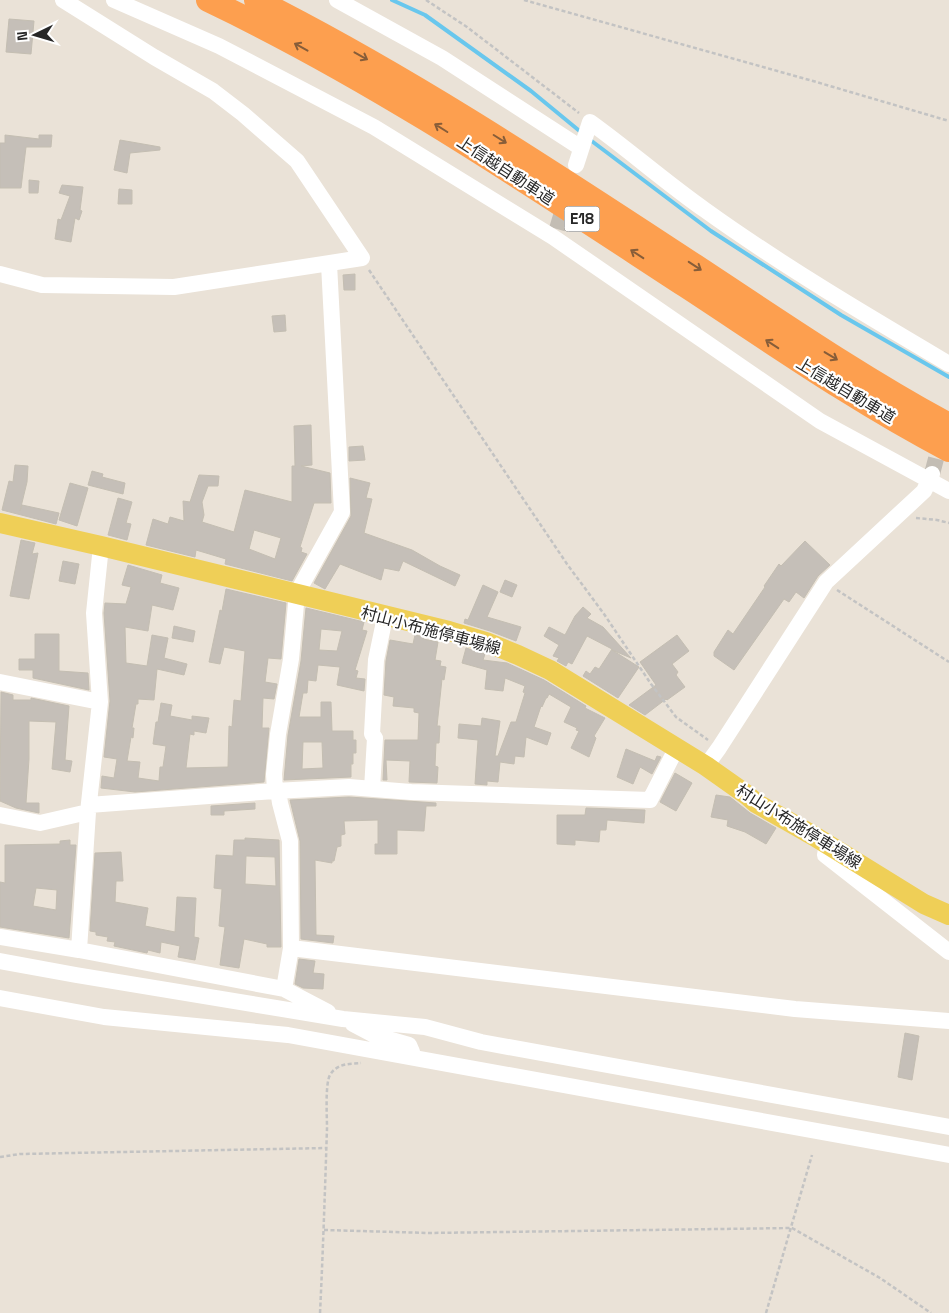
<svg xmlns="http://www.w3.org/2000/svg" width="949" height="1313" font-family="'Space Grotesk','Noto Sans JP',sans-serif">
<rect width="100%" height="100%" fill="#eae2d7"/>
<g fill="none" stroke-linecap="round" stroke-linejoin="round">
<path stroke="#69c7ed" stroke-width="4" d="M392,0L425,15L531,91L582,133
M589,139L711,231L841,315L949,377"/>
</g>
<path fill="#c5bfb8" stroke="#c4beb2" fill-rule="evenodd" d="M9,19L34,21L31,54L6,52Z
M5,135L39,139V135H52L51,147H26L21,188H0V143H5Z
M120,140L160,147V150L130,153L127,173L114,170Z
M29,180L39,181L38,193H29Z
M62,185L83,187L80,210L82,211L79,220L75,218L71,242L55,239L58,219L61,220L70,196L59,193Z
M119,189L132,190V204H118Z
M355,274V290H344L343,275Z
M285,315L286,331L274,332L272,316Z
M311,425L312,465L301,466L330,473L331,503H314L300,547L302,548L301,552L307,554L292,581L225,564L226,559L196,550L195,557L146,545L153,519L168,524L170,517L184,521L183,501L190,502L199,475L219,476L218,486H208L202,502L204,515L202,522L234,532L245,490L292,502V466H295L294,426ZM254,530L281,538L275,559L249,549Z
M363,446L365,460L349,461V447Z
M15,465L28,466L27,482L20,511L22,505L59,513L56,524L2,510L9,481L13,482Z
M92,471L103,474L102,477L125,483L123,494L88,485Z
M350,478L370,483L366,498L372,499L364,533L412,550L440,566L460,575L455,586L403,561L399,571L384,568L381,580L340,564L325,589L314,583L351,516Z
M70,483L88,488L77,526L59,520Z
M118,498L132,502L126,523L131,524L127,540L108,535Z
M21,540L35,543L32,554L38,553L29,599L10,596Z
M805,541L830,565L818,576L804,598L796,592L789,602L784,599L734,670L714,656V652L728,630L733,634L765,587L764,586L779,564L781,566Z
M63,561L79,564L75,584L59,581Z
M128,565L162,575L160,583L179,588L173,610L152,605L148,631L125,627L126,663L147,666L152,635L168,638L164,658L187,664L184,675L157,669L154,700L138,699V704H136L132,728H134L133,738L131,737L127,761L140,762L138,778L159,781L160,767H163L166,746L153,744L156,722H158L161,703L172,705L170,716L192,720V716L209,718L206,733L194,731V735L190,734L186,768L228,767L229,726L232,727L234,700L241,701L245,651L224,647L220,664L209,662L220,610L222,611L226,589L286,603L281,659L268,658L265,682L277,684L274,699L263,698L262,728H269L264,782L135,792L101,788L102,776L114,778L117,759L104,757L110,701L104,613L105,603L126,604L131,587L122,585Z
M505,580L517,585L512,597L500,592Z
M483,585L498,592L487,617L521,627L516,641L490,631L464,623L465,619L468,620Z
M583,607L591,614L587,618L603,627L631,658L612,650L639,667L618,698L583,676L586,671L590,674L595,667L599,669L612,649L587,636L572,664L568,662L566,666L557,661L559,658L553,656L559,645L544,636L549,627L565,635L575,616Z
M306,608L364,622L362,630L367,631L355,670L358,671L356,678L365,679L364,691L337,685L340,667L318,665L316,681L308,680L307,693H303L299,717H321V702H331L332,731H353V740H356V753H353V764H351V777L284,780L288,735L301,661ZM321,629L342,631L337,651L319,650ZM303,742H322L323,768L302,769Z
M174,626L195,631L193,642L172,638Z
M35,634H59V671L88,673L89,690L33,678V670H19V659H35Z
M415,635L424,637L423,639L438,642L435,660L441,661L440,666L446,667L444,680L442,679L437,726H440L439,743H436L435,766L438,767L437,783L409,782L410,761L386,760L387,780H383L385,740H418L419,713L414,712V708L393,706L394,697L384,695L386,661L390,640L413,644Z
M677,635L689,651L672,664L678,672L676,675L685,687L667,700L666,699L645,715L629,705L656,685L640,662Z
M466,648L485,654L483,660L507,663L544,680L586,706L585,708L605,718L594,736L596,738L589,757L571,748L579,731L576,730L577,728L564,722L571,707L549,694L547,698H546L542,707L541,706L534,727L551,733L547,745L526,737L524,757L515,756L514,764L500,762L498,782L487,781V785L475,784L478,740L458,738L459,724L481,726L482,718L500,721L495,756H498L511,722H516L525,693L523,692L525,686L505,678L503,691L485,689L487,670L462,663Z
M1,692L13,695V700H31V698L69,706L65,760L72,761L70,772L52,769L56,722L29,721V759L26,803H39V813L16,808L0,801Z
M626,749L655,761L657,756L661,757L652,774L640,767L633,784L617,777Z
M675,773L692,783L676,811L660,802Z
M716,795L730,797L750,813L776,828L766,844L745,832L727,826L728,820L711,817Z
M349,797L436,803V806H426L424,831L397,830V854H375V844H378V820L344,821L345,834L341,835V846L337,847L334,861H332V863L315,860L316,935L334,936L333,943L301,939L300,841L290,800Z
M255,803V809L224,811V815H211V806Z
M586,808L645,810L644,823L607,820L606,830H600L599,842L575,840V845L557,844V815H585Z
M245,838L279,840L281,947H267V944L244,939L239,968L220,965L225,927L219,926L222,889L214,888L216,855L233,856L234,840H245ZM246,856L275,857L276,886L245,884Z
M70,840V845H76L69,938L0,927V882L5,883V845L60,844V841ZM36,888L57,890L56,910L33,906Z
M121,852L123,881H116L115,902L148,908L145,926L175,932L177,897L196,898L194,937L199,938L195,960L178,957L180,946L161,942L160,953L148,950L147,953L114,946L115,942L107,941L108,937L96,935V932L90,931L95,853Z
M299,959L315,961L313,973L324,974L323,989L303,988L295,984Z
M905,1033L919,1036L912,1080L898,1077Z"/>
<g fill="none" stroke-linecap="round" stroke-linejoin="round">
<path stroke="#c3bdb4" stroke-width="16" stroke-dasharray="16 8" stroke-linecap="butt" d="M557,229L566,199
M932,474L949,409"/>
<path stroke="#c3c3c3" stroke-width="2.5" stroke-dasharray="4 2.5" stroke-linecap="butt" d="M426,0L467,27L579,113
M524,0L813,81L949,121
M369,270L567,564L604,614L651,684L676,717L708,740
M916,518L937,520L949,523
M837,590L949,662
M0,1157L20,1154L326,1148
M324,1230L429,1233L792,1228L880,1278L931,1313
M320,1313C323,1251 325,1190 327,1128C327,1116 325,1084 330,1075C337,1063 350,1064 361,1063
M766,1313L812,1155"/>
<path stroke="#fff" stroke-width="16" d="M114,0L219,46L374,127L553,237L820,421L949,491
M337,0L442,58L581,148
M576,165L590,122C629,150 665,182 705,210C783,266 866,315 949,364
M0,274L42,285L174,287L362,258L297,161L243,114L213,91L154,57L63,0
M0,682L100,702
M706,766L719,748L826,582L924,491L932,474
M372,789L375,738L372,734L376,660L385,617
M278,790L280,803L290,841L291,948L284,989L328,1012
M275,791L274,774L278,734L291,659L297,593L342,512L329,264
M89,805L275,791L349,787L411,792L650,800L676,749
M0,815L40,823L88,812L100,702L94,613L101,546
M827,844L825,855L949,952
M0,937L79,950L284,989
M291,948L795,1009L949,1021
M79,950L88,812
M0,961L76,975L343,1019L425,1027L481,1042L949,1127
M0,998L104,1017L288,1035L949,1155
M353,1024L374,1035L409,1045L412,1052"/>
<path stroke="#efcf57" stroke-width="20" d="M0,523L101,546L449,631L486,642L518,655L550,670L706,766L747,795L756,803L814,836L924,904L949,915"/>
<path stroke="#fd9f4f" stroke-width="24" d="M208,0C376,80 531,185 686,286C773,343 857,402 949,450
M256,0C411,78 555,174 700,269C782,323 862,378 949,425"/>
</g>
<defs><path id="oneway-shaft" d="M-6 0H5M1.5-3L5.5 0L1.5 3" fill="none" stroke-width="1.6" stroke-linecap="round" stroke-linejoin="round" transform="scale(1.25)"/></defs>
<g stroke="#875d39">
<use href="#oneway-shaft" transform="translate(301 47) rotate(-151)"/>
<use href="#oneway-shaft" transform="translate(361 56) rotate(29)"/>
<use href="#oneway-shaft" transform="translate(441 128) rotate(-148)"/>
<use href="#oneway-shaft" transform="translate(500 139) rotate(32)"/>
<use href="#oneway-shaft" transform="translate(637 254) rotate(-147)"/>
<use href="#oneway-shaft" transform="translate(695 266) rotate(33)"/>
<use href="#oneway-shaft" transform="translate(772 344) rotate(-147)"/>
<use href="#oneway-shaft" transform="translate(831 356) rotate(31)"/>
</g>
<g text-anchor="middle" stroke-width="4.5" stroke-linejoin="round" paint-order="stroke">
<rect fill="#fff" stroke="#686868" stroke-width="1" x="564.5" y="206.5" width="35" height="25" rx="4"/>
<g font-size="15" font-weight="bold" fill="#272727">
<text x="582" y="224">E18</text>
</g>
<g font-size="16" fill="#272727" stroke="#fff">
<text transform="translate(506 170) rotate(33)" y="6">上信越自動車道</text>
<text transform="translate(846 390) rotate(31)" y="6">上信越自動車道</text>
<text transform="translate(431 630) rotate(15)" y="6">村山小布施停車場線</text>
<text transform="translate(799 826) rotate(32)" y="6">村山小布施停車場線</text>
</g>
</g>
<g transform="translate(35 35) rotate(265)" stroke="#ffffff" stroke-width="4" paint-order="stroke">
<path d="M0-4L9 19L0 12L-9 19Z" fill="#272727"/>
<text y="-8" font-size="14" font-weight="bold" text-anchor="middle" fill="#272727">N</text>
</g>
</svg>
